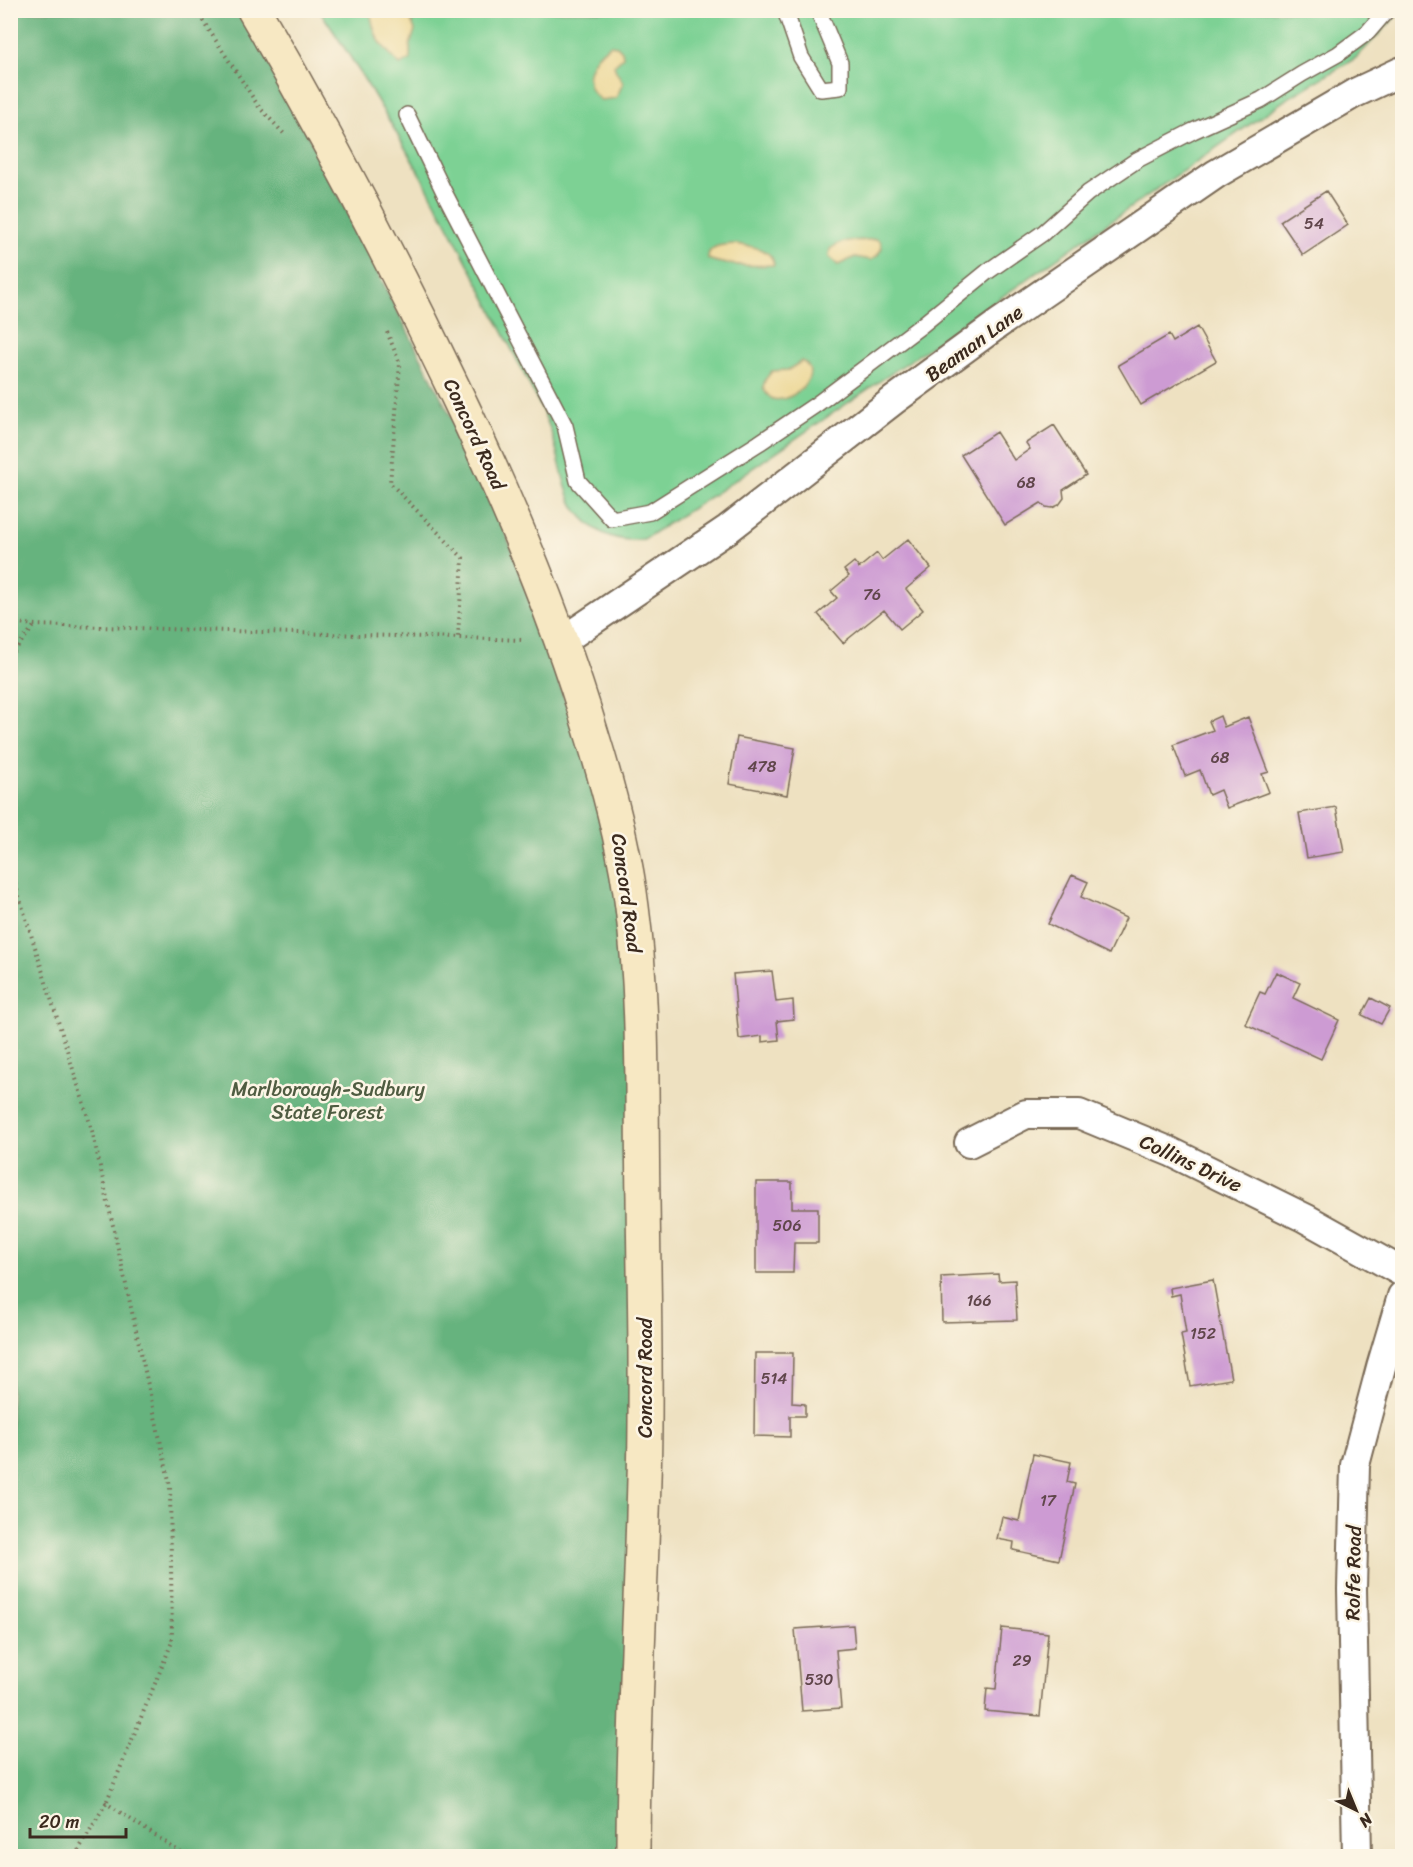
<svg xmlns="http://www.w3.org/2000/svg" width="1413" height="1867" font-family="Sriracha,sans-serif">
<rect width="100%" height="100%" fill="#fcf5e5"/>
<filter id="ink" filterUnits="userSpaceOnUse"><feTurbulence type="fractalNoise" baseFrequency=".0167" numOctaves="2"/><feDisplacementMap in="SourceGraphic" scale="12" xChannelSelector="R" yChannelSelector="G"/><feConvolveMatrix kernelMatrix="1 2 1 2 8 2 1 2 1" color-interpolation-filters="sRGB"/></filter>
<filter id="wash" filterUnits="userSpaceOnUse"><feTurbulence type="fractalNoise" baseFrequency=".008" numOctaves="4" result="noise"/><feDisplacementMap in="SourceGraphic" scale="24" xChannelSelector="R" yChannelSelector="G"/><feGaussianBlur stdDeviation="1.35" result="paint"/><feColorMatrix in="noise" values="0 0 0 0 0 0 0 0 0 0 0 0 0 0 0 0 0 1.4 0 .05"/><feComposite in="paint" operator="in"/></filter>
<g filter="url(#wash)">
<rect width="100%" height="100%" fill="#eee1c1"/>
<path fill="#7dd194" stroke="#5c7e59" stroke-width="1.5" d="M320,11H1401L1356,58L1288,98L924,351L713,495L644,539C617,543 594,533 577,511C564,493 560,459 553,438C548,421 539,403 531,388C467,259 401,130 320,11Z"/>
<path fill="#66b37e" stroke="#506e4e" stroke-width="1.5" d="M11,11H245L495,503L608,821L643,1046L621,1856H11Z"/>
<path fill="#eeda9e" stroke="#94825e" stroke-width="1.5" d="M369,11H407L415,30L410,45V60L400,65C391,55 378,43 374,29C372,23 372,17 369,11Z
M610,45L617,46L622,51L623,57L614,65C615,72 620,76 623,83L616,98L601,100C578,84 590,58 610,45Z
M876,239L880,241L882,248L877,256L871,260L855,257L838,265L829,257L830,249C848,236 855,243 876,239Z
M736,244C749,246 773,248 774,265C755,266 725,266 708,259C707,244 725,245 736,244Z
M802,361C825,374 792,404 773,399C769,397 765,392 763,388L765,380L772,371L788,370Z"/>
<g id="blocks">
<path fill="#cd9bd3" d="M1326,191L1348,225L1303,255L1280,221Z
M1197,327L1216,361L1141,405L1118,365L1169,335L1173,342Z
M1054,425L1086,475L1063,490L1064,498L1059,505L1052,508L1046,507L1041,503L1005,525L961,455L996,432L1014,460L1030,449L1026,443Z
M908,539L931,568L906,589L923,610L900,629L884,610L843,643L818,614L837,598L831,591L849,576L844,570L854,562L859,568L877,553L882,560Z
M1220,716L1224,727L1248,717L1269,772L1262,774L1269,792L1227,808L1220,790L1209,795L1200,770L1185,776L1173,745L1213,730L1209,721Z
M737,737L795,748L787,795L729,784Z
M1336,807L1344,852L1307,858L1299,813Z
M1072,875L1088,882L1081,897L1126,918L1109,954L1048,924Z
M772,971L776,1002L793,1000L794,1019L777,1021L779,1040L762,1042V1036L739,1039L733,974Z
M1276,972L1300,983L1293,998L1339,1020L1321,1059L1245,1024L1260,992L1265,994Z
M1371,998L1390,1008L1381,1024L1362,1015Z
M756,1182H792V1208H818V1243H794L793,1273H756Z
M998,1274L999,1281L1015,1280L1017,1320L942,1322L941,1277Z
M1213,1280L1231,1379L1190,1386L1181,1334L1186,1333L1180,1294L1171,1296L1170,1288Z
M755,1353H793L792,1403L805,1404V1416H790V1437L754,1436Z
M1033,1454L1071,1462L1067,1482L1075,1484L1059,1560L1013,1550L1014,1542L997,1539L1002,1517L1019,1521Z
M853,1625L855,1648L836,1650L841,1708L802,1711L795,1629Z
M1002,1628L1048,1633L1040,1716L985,1711L987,1688L996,1689Z"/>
</g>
</g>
<g filter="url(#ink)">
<use href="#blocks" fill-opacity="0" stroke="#7a6a57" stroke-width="1.5"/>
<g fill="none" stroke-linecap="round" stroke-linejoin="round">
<defs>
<path id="lane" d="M785,10L801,57L821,89L840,87V63L818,10
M407,115L444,192L565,426L578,481L612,519L650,512L759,443L817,404L922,325L987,272L1043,233L1088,193L1137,160L1193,131L1261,100L1302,74L1338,54L1368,32L1387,10"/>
<path id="street" d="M562,641L728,529L894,400L998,324L1216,174L1355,93L1402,71
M969,1143L1026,1114H1079L1171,1152L1305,1218L1402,1272
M1357,1856L1352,1589L1355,1465L1381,1367L1402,1296"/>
<path id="secondary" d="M254,10C326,133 392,259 453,387C508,501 557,616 593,738C610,793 625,850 632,907C645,1004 641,1101 643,1198C644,1292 647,1385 644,1479C641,1605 633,1730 633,1856"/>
</defs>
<use href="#lane" stroke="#7a6a57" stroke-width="18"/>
<use href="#street" stroke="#7a6a57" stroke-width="32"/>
<use href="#secondary" stroke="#7a6a57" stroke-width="36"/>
<path stroke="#7a6a57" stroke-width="4" stroke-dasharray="1.5 4.5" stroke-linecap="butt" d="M196,10L259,107L286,136
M387,332L400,364L390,483L463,558L458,637
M10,622L35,625L525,640
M10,656L35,625
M10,867L92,1130L170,1485L172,1642L106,1803
M75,1856L106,1803L186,1856"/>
<use href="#lane" stroke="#fff" stroke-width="15"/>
<use href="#street" stroke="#fff" stroke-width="28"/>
<use href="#secondary" stroke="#f7e8c3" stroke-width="33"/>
</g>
</g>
<g text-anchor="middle" stroke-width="5" stroke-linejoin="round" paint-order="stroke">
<g font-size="16" fill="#60464b">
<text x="1314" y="229">54</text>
<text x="1026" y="488">68</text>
<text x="872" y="600">76</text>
<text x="1220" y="763">68</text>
<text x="762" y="772">478</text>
<text x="787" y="1231">506</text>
<text x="979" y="1306">166</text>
<text x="1203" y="1339">152</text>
<text x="774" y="1384">514</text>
<text x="1048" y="1506">17</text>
<text x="1022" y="1666">29</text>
<text x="819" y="1685">530</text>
</g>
<g font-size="20" fill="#3b2a1e" stroke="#fcf5e5">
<text transform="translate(974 343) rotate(-36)" y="7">Beaman Lane</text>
<text transform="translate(475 434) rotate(65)" y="7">Concord Road</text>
<text transform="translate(627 893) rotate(82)" y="7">Concord Road</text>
<text transform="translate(1191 1163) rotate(25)" y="7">Collins Drive</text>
<text transform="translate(645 1378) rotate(-90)" y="7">Concord Road</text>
<text transform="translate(1353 1573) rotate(-89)" y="7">Rolfe Road</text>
</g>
<g font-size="20" fill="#4f5c41" stroke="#fcf5e5">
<text x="328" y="1096">Marlborough-Sudbury<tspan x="328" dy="23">State Forest</tspan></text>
</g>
</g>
<rect width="1413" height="1867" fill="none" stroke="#fcf5e5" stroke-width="36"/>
<g transform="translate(1356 1810) rotate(137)" stroke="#fcf5e5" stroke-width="4.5" paint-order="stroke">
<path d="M0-4.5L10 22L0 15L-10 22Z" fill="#3b2a1e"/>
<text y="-9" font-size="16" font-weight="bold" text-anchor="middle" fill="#3b2a1e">N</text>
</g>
<path d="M30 1828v9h96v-9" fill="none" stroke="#3b2a1e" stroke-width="3"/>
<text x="39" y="1828" font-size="18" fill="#3b2a1e" stroke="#fcf5e5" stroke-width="4.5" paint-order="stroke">20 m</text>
</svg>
